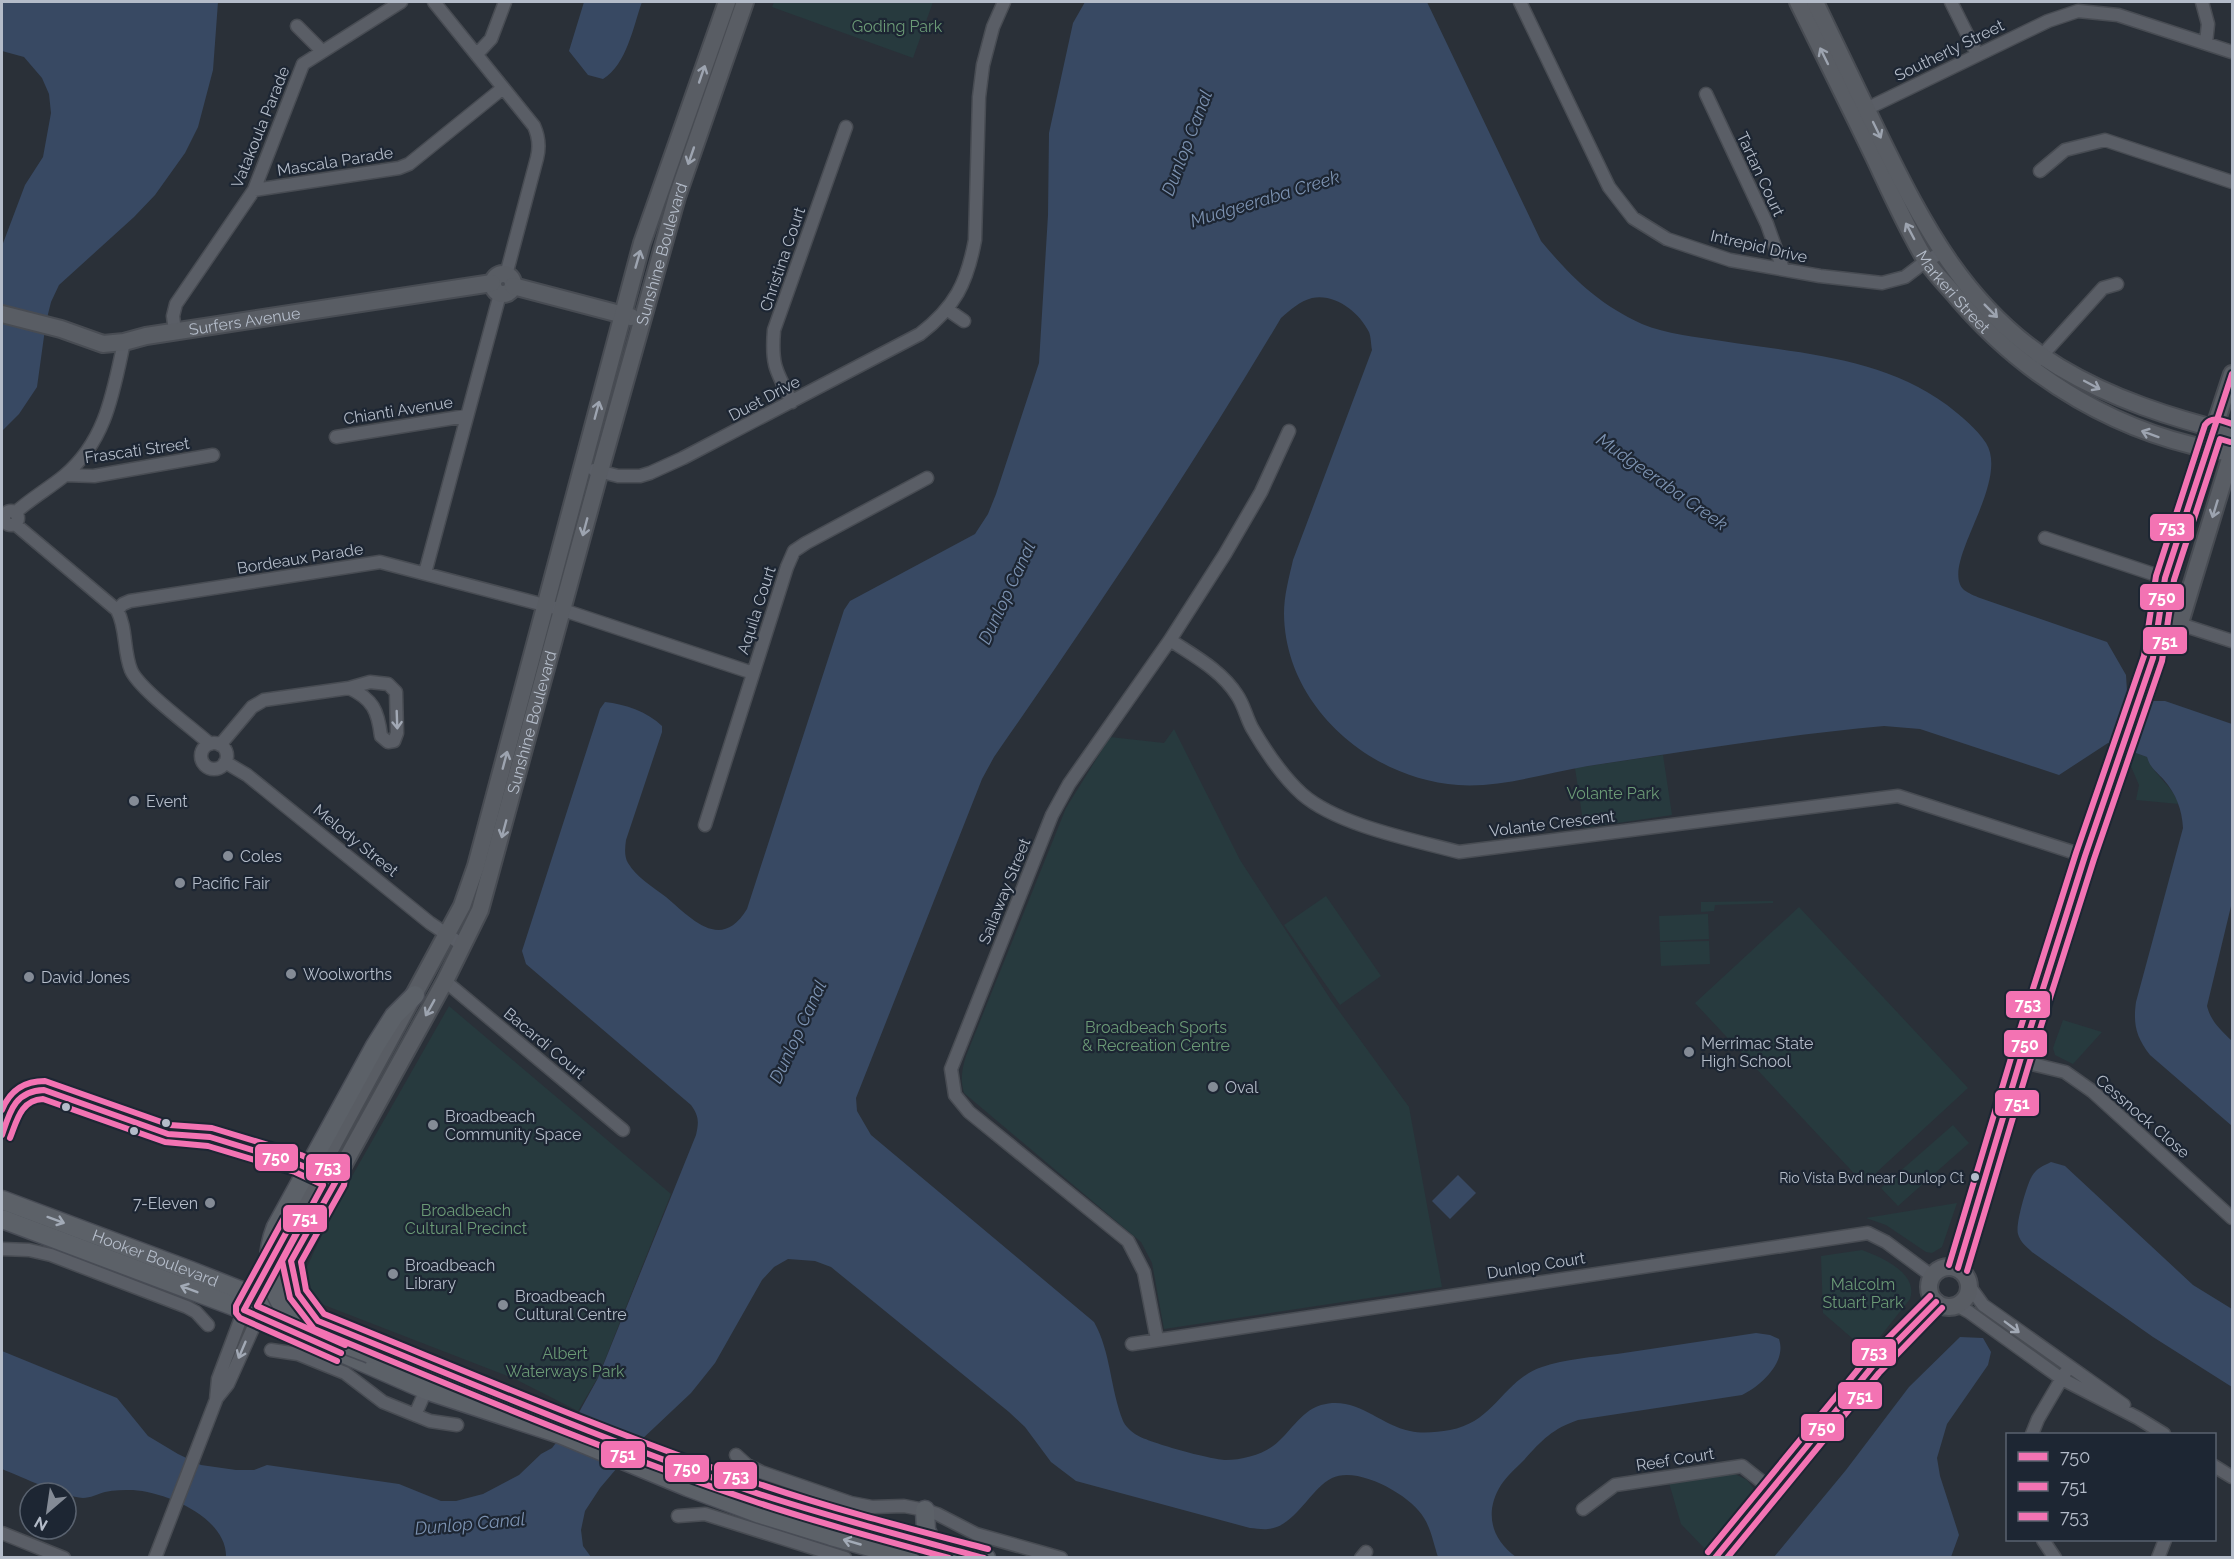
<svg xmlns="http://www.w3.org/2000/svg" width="2234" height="1559" font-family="Raleway,sans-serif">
<rect width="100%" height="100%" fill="#2a3038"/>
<path fill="#273a3e" d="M774,2H933L913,58L772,7Z
M1174,729L1240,860L1331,1000L1409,1107L1442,1287L1164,1329L1152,1263L1141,1242L964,1093C960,1079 962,1069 966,1056L1066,808L1110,737L1164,743Z
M2129,751L2147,757C2153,775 2172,785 2179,804L2136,800L2139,785L2127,757Z
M1663,755L1672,815L1584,828L1575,768Z
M1326,896L1381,976L1340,1005L1284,925Z
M1773,901V903L1715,905L1714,911L1701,912V902Z
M1799,907L1968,1088L1864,1184L1695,1003Z
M1708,914L1709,939L1660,941L1659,916Z
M1709,941L1710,964L1661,966L1660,942Z
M449,1006L671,1194L598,1377L578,1411L515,1379L311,1300L306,1293L304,1273L339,1199Z
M2063,1020L2102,1032L2073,1064L2055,1055L2053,1048Z
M1953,1125L1969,1143L1898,1206L1881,1188Z
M1957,1203L1942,1247L1932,1253L1926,1252L1886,1225L1866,1218Z
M1862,1250C1881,1257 1919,1273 1910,1299L1868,1352L1823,1313L1821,1256Z
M1735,1474L1747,1480L1754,1489L1745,1504L1706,1550L1681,1524L1669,1483Z"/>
<path fill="#384963" d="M2,2H218L213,70L198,127L185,153L155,195L134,217L59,285L51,302L46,322L37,387L19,414L2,431V246L25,185L43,157L51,113L49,94L42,78L24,57L2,51Z
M584,2H642C633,27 627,64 603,79L588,75L569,51Z
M1085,2H1427L1541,241C1572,278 1597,303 1642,324C1666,334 1696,337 1722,341C1799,353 1882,357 1947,405C1960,415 1977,429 1986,443C2011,484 1938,565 1964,590C1968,593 1975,596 1980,598L2107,642L2126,675L2127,691L2151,701H2165L2232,724V902L2207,1006C2211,1022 2221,1030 2232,1041V1126L2150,1055C2136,1037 2133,1024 2136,1002L2183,828C2182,809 2176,794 2164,780C2157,772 2150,768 2147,757L2108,743L2059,775L1920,729L1884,726C1785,735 1686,751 1588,766C1545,773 1501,788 1458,785C1370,779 1285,706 1284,614C1284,595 1289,578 1293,560L1372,350C1371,345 1371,337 1369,332C1359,312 1335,293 1312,298C1300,301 1290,310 1281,318C1192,468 1094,613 994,757L982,779L856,1098L857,1111L871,1135L1094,1322C1111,1352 1110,1389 1123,1421C1125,1426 1131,1431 1135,1434C1146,1442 1212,1460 1226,1460C1241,1460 1261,1455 1273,1446C1290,1434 1299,1412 1321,1405C1356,1395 1378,1424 1410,1431C1423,1434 1437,1432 1450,1430C1495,1422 1503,1380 1542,1367C1565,1359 1593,1357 1617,1354C1664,1347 1710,1340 1756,1333L1770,1335L1779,1339C1787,1362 1761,1386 1742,1395L1578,1420C1552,1429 1542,1440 1523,1461C1516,1468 1507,1476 1501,1485C1484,1512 1491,1539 1516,1557H1438C1434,1545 1431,1529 1424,1518C1412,1496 1358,1465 1332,1478C1310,1489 1295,1527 1268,1529C1262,1530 1256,1528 1250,1528L1076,1481L1051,1462L1025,1427L1009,1412L831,1267L815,1261L788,1259L774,1267L762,1280L715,1363L691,1393L639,1442L600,1488L585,1511L581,1530L583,1546L591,1557L226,1558C228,1518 166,1492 133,1490C124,1490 114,1490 105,1492C98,1494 90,1498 83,1498C64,1497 22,1477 2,1469V1351L117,1398L148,1436L178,1454L201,1465L236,1470H254L267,1465L399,1484L441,1501H456L483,1494L519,1475L541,1454L552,1448L577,1416L598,1378L696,1135C699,1122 699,1116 691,1105L526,964L522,951L600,709L605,702C625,704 648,712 662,726V732L626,840C625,848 624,856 628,863C636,877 653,887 666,897C692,919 721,952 747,909L844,610L850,601L975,534L988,514L996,494L1039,363L1048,215L1049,133L1073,23Z
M2051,1162L2065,1166L2193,1285L2232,1309V1387L2153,1337L2032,1252C2027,1247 2020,1242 2018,1234C2015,1225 2027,1184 2032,1176C2037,1168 2043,1166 2051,1162Z
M1458,1175L1476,1193L1450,1219L1432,1201Z
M1960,1337L1983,1338L1991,1352L1988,1365L1947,1424L1937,1458L1940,1476L1959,1535L1951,1557H1774L1846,1470L1909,1387Z"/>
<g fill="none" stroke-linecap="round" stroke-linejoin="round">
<defs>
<path id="street" d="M434,2L534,126C539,137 540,146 537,158L506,275
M1520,2L1609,187L1633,218L1667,239L1730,260L1820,276L1882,283L1905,277L1926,261L1941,253
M1951,2L1977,54
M2202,2L2208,24L2206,43
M297,26L322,51
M477,54L491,39L505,2
M1706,94L1767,224L1783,269
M1860,112L2048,21L2078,11L2118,15L2232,52
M2040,171L2065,150L2105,140L2232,182
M254,190L399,168L409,164L503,88
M948,310L964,321
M175,332L173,316L176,304L254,190L303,64L401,2
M2037,361L2103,288L2117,284
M792,402C776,371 771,365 774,330L846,127
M336,437L466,416
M594,470L618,476H640L650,473L683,458L920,334C955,307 967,283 975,240L979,97L983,65L993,27L1004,2
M65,475L94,476L213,455
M4 518a7 7 0 1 1 14 0a7 7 0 1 1-14 0Z
M15,513C30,499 48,489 64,476C106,441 113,393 124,342
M15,524L117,610C127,628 123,650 131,670C139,689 191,727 210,744
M2045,538L2165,578
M425,573L500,294
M117,610L123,604L130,601L380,562L563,610L753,673
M2158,617L2232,641
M1170,640C1194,656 1221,670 1237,695C1244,705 1246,717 1252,728C1266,752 1281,775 1302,794C1337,825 1413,840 1459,852L1898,796L2085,856
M201 756a13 13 0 1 1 26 0a13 13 0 1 1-26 0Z
M220,745L252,707L264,700L349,688L370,682L388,684L396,692L397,733L394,741L388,742L381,736C378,711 373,699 349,688
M225,762L247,775L430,923L464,946
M705,825L787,567L794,551L806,543L927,478
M445,981L623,1130
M2020,1061L2065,1072L2092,1091L2232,1218
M2,1249L29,1250L51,1255L187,1307L196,1312L208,1325
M1970,1287L1983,1305L2124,1405
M1958,1306L1969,1312L2062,1379L2138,1418L2164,1434
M1157,1339L1144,1272L1128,1241L969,1112L955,1095L951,1069L1052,815L1069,784L1170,640L1225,554L1261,492L1289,431
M1132,1344L1868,1233L1886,1242L1932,1276
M271,1350L298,1354L345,1373L383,1402L430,1421L457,1425
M216,1399L228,1384L258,1317
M415,1415L426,1390
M2032,1434L2038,1419L2065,1373
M736,1455L747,1465L761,1472L851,1503L872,1507L904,1506L925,1510L937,1514L976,1534L1061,1558
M2214,1466L2232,1477
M1583,1509L1615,1485L1742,1466L1771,1489
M678,1516L705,1514L845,1558
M2,1533L64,1558
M2043,1540L2055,1558
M155,1558L216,1400L218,1379L244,1310
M1361,1558L1366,1552
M2158,1558L2165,1540"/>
<g id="secondary">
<path id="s1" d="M1798,2C1823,53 1849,105 1874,157C1890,191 1906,227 1925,259C1933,272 1945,283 1954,294C2025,379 2122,437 2232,453"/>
<path d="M1815,2C1836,45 1857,89 1878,133C1923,225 1967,311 2059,367C2112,399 2172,418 2232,433"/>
<circle cx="503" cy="284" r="10"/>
<path d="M513,286L631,317"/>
<path id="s2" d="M2,314L61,329L103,344L124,342L146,336L492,283"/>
<path d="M2154,658L2180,623L2232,452"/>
<circle cx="1949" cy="1287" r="20"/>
<path d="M1958,1268L2020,1061L2085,856L2153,658L2165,578L2232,374"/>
<path id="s3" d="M270,1298L445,981L480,910L600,471L677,197L745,2"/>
<path d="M245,1307L462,906L476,866L642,243L727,2"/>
<path d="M1715,1558L1872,1367L1936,1302"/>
</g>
<g id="primary">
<path id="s4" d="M2,1200L191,1271L690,1469L831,1516L986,1558"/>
<path d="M2,1219L244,1310L426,1390L560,1434L688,1487L760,1514L831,1536L909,1558"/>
<path d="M276,1227L375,1046L394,1016L415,995"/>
<path d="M291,1261C296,1273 294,1285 299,1296C304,1305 312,1311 317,1320"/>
<path d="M925,1510L926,1530L932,1543"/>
</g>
</defs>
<use href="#street" stroke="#484c53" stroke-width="15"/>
<use href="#secondary" stroke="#484c53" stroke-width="20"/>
<use href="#primary" stroke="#484c55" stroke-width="21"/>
<use href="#street" stroke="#5a5e66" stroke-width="12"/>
<use href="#secondary" stroke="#595d64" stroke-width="16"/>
<use href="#primary" stroke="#5c6168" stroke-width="18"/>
<defs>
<path id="primary-bridge" d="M276,1227C262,1262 269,1303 303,1325C323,1338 348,1345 370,1354"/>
</defs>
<use href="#primary-bridge" stroke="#484c55" stroke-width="21" stroke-linecap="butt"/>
<use href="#primary-bridge" stroke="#5c6168" stroke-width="18"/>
<defs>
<path id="bus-1" d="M2,1135C10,1111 15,1091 44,1090L168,1134L210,1137L298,1164L336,1181L291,1261L298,1294L318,1321C462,1379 605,1441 753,1492C829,1517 907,1537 984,1558
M292,1222L244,1310L341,1353
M1958,1268L2020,1061L2085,856L2153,658L2165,578L2232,374
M1715,1558L1872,1367L1936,1302"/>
<path id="bus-2" d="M10,1138C17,1120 21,1100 43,1099L165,1142L208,1146L295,1172L323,1185L282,1261L290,1298L314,1329C459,1389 604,1451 753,1501C818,1523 883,1540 949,1558
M284,1218L236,1306V1313L240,1318L337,1361
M1967,1271L2029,1064L2094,859L2162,661L2174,580L2220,439L2230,442
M1727,1558L1879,1373L1942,1308"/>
<path id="bus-3" d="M2,1110C10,1090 24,1081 45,1081L170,1125L212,1128L301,1155L340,1173L345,1179L344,1185L301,1262L306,1290L324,1314C468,1372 610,1433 756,1483C832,1509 911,1529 988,1549
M300,1226L257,1306L345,1345
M1949,1265L2011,1058L2076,853L2144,656L2156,576L2205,425C2212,415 2223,421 2232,424
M1708,1552L1865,1361L1930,1296"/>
</defs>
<use href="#bus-1" stroke="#1d2633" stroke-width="10"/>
<use href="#bus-2" stroke="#1d2633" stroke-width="10"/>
<use href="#bus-3" stroke="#1d2633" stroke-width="10"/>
<use href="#bus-1" stroke="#f373b3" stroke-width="6"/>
<use href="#bus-2" stroke="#f373b3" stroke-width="6"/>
<use href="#bus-3" stroke="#f373b3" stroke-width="6"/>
</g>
<defs><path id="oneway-shaft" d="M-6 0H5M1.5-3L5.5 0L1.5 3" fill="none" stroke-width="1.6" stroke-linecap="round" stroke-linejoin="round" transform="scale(1.5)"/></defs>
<g stroke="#9da4b0">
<use href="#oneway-shaft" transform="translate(1824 56) rotate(-116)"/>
<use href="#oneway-shaft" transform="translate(702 74) rotate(-71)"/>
<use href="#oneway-shaft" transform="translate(1877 130) rotate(64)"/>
<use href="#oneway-shaft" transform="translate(691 156) rotate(109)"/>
<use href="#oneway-shaft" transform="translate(1910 231) rotate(-118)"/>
<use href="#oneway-shaft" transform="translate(638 259) rotate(-74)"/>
<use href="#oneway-shaft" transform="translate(1991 311) rotate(45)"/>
<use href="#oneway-shaft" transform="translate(2092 385) rotate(28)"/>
<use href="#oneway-shaft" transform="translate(597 410) rotate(-75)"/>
<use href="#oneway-shaft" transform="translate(2150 434) rotate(-160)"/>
<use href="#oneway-shaft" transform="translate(2215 509) rotate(107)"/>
<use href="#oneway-shaft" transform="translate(585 527) rotate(105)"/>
<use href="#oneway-shaft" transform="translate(505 760) rotate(-75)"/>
<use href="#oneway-shaft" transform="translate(504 829) rotate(105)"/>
<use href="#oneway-shaft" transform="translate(430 1008) rotate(119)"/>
</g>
<g stroke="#a2a9b5">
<use href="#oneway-shaft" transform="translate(397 720) rotate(88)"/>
<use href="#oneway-shaft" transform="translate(2012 1327) rotate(37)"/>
<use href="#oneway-shaft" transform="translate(242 1350) rotate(113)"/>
</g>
<g stroke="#a2aab6">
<use href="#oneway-shaft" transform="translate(56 1220) rotate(20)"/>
<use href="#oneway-shaft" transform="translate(189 1289) rotate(-159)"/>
<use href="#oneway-shaft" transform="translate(852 1542) rotate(-164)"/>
</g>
<g fill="#848b96" stroke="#1d2633" stroke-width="2">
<circle cx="134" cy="801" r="6"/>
<circle cx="228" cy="856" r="6"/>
<circle cx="180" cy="883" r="6"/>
<circle cx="291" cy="974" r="6"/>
<circle cx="29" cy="977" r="6"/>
<circle cx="1689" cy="1052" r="6"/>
<circle cx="1213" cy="1087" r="6"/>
<circle cx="433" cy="1125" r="6"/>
<circle cx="210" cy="1203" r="6"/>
<circle cx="393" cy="1274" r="6"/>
<circle cx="503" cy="1305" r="6"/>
</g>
<g fill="#b4bcc9" stroke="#1d2633" stroke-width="2">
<circle cx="66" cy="1107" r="5"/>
<circle cx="166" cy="1123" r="5"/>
<circle cx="134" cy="1131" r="5"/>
<circle cx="1975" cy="1177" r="5"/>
</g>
<g text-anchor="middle" stroke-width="4.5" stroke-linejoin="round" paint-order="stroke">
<g font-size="14" fill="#b4bcc9" stroke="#1d2633" text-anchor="end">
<text x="1964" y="1183">Rio Vista Bvd near Dunlop Ct</text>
</g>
<g font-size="16" fill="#6b9a76" stroke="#1d2633">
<text x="897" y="32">Goding Park</text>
<text x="1613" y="799">Volante Park</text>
<text x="1156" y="1033">Broadbeach Sports<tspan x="1156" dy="18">&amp; Recreation Centre</tspan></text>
<text x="466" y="1216">Broadbeach<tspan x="466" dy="18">Cultural Precinct</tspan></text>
<text x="1863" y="1290">Malcolm<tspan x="1863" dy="18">Stuart Park</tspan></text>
<text x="565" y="1359">Albert<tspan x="565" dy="18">Waterways Park</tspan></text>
</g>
<g font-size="16" fill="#b4bcc9" stroke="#1d2633">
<text transform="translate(1949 50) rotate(-26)" y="6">Southerly Street</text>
<text transform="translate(260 127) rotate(-68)" y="6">Vatakoula Parade</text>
<text transform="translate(335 161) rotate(-9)" y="6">Mascala Parade</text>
<text transform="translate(1761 174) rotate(65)" y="6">Tartan Court</text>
<text transform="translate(1759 246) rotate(13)" y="6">Intrepid Drive</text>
<text dy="6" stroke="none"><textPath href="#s3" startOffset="1122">Sunshine Boulevard</textPath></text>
<text transform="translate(782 259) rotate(-71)" y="6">Christina Court</text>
<text dy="6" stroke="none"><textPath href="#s1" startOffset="330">Markeri Street</textPath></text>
<text dy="6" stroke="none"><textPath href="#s2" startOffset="249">Surfers Avenue</textPath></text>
<text transform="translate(764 398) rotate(-28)" y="6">Duet Drive</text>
<text transform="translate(398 410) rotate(-9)" y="6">Chianti Avenue</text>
<text transform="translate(137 450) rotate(-8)" y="6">Frascati Street</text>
<text transform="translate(300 558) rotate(-9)" y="6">Bordeaux Parade</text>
<text transform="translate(756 610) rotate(-72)" y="6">Aquila Court</text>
<text dy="6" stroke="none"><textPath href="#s3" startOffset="636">Sunshine Boulevard</textPath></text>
<text transform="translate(1552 823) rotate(-7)" y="6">Volante Crescent</text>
<text transform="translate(356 840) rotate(39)" y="6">Melody Street</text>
<text transform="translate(1004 891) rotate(-68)" y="6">Sailaway Street</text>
<text transform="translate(545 1043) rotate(40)" y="6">Bacardi Court</text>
<text transform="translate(2143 1116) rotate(41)" y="6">Cessnock Close</text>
<text dy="6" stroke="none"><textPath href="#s4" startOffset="164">Hooker Boulevard</textPath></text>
<text transform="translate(1536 1265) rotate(-9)" y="6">Dunlop Court</text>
<text transform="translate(1675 1459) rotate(-9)" y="6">Reef Court</text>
</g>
<g font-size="16" fill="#b4bcc9" stroke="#1d2633" text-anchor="start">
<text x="146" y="807">Event</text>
<text x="240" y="862">Coles</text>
<text x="192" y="889">Pacific Fair</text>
<text x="303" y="980">Woolworths</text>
<text x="41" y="983">David Jones</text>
<text x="1701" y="1049">Merrimac State<tspan x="1701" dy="18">High School</tspan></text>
<text x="1225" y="1093">Oval</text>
<text x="445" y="1122">Broadbeach<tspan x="445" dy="18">Community Space</tspan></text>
<text x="198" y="1209" text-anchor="end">7-Eleven</text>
<text x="405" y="1271">Broadbeach<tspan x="405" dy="18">Library</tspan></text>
<text x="515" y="1302">Broadbeach<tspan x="515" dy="18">Cultural Centre</tspan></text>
</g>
<g font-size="18" font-style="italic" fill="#7c92b1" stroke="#1d2633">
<text transform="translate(1187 143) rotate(-69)" y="6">Dunlop Canal</text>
<text transform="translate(1265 199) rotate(-17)" y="6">Mudgeeraba Creek</text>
<text transform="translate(1662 482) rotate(35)" y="6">Mudgeeraba Creek</text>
<text transform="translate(1007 593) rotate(-65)" y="6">Dunlop Canal</text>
<text transform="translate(798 1032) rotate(-65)" y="6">Dunlop Canal</text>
<text transform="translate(470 1524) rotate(-5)" y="6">Dunlop Canal</text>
</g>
</g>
<g stroke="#1d2633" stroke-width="2">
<rect x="2149" y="513" width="46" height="29" rx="6" fill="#f373b3"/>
<rect x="2139" y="583" width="46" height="28" rx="6" fill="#f373b3"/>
<rect x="2142" y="626" width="46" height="29" rx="6" fill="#f373b3"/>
<rect x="2005" y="990" width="46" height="29" rx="6" fill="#f373b3"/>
<rect x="2003" y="1029" width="45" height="29" rx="6" fill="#f373b3"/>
<rect x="1994" y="1089" width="46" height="28" rx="6" fill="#f373b3"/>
<rect x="254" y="1143" width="45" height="29" rx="6" fill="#f373b3"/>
<rect x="305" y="1153" width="46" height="29" rx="6" fill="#f373b3"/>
<rect x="282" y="1204" width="46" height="29" rx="6" fill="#f373b3"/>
<rect x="1851" y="1338" width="46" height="29" rx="6" fill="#f373b3"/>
<rect x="1837" y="1381" width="46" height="29" rx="6" fill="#f373b3"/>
<rect x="1800" y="1413" width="45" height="29" rx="6" fill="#f373b3"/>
<rect x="600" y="1440" width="46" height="29" rx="6" fill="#f373b3"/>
<rect x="664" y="1454" width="46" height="29" rx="6" fill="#f373b3"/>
<rect x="713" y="1461" width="45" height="29" rx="6" fill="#f373b3"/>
</g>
<g font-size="16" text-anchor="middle" font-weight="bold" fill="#fff">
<text x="2172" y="533">753</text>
<text x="2162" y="603">750</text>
<text x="2165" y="647">751</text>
<text x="2028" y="1010">753</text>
<text x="2025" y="1050">750</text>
<text x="2017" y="1109">751</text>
<text x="276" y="1163">750</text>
<text x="328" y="1173">753</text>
<text x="305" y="1224">751</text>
<text x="1874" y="1358">753</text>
<text x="1860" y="1402">751</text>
<text x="1822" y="1433">750</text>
<text x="623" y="1460">751</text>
<text x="687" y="1474">750</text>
<text x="736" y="1482">753</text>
</g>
<rect width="2234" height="1559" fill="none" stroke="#b4bcc9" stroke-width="6"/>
<rect x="2006" y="1433" width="210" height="108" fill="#1d2633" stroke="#59626f" stroke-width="1.5"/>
<rect x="2018" y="1452" width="30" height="9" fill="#f373b3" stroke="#59626f" stroke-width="1.5"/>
<text x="2060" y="1463" font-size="18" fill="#b4bcc9">750</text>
<rect x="2018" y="1482" width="30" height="9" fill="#f373b3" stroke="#59626f" stroke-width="1.5"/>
<text x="2060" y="1493" font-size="18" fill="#b4bcc9">751</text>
<rect x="2018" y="1512" width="30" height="9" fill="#f373b3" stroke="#59626f" stroke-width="1.5"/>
<text x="2060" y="1523" font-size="18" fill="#b4bcc9">753</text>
<g transform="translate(48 1511) rotate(209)"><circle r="28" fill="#1d2633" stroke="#59626f" stroke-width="1.5"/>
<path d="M0-4.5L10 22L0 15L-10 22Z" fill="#848b96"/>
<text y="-9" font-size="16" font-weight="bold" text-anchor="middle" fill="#b4bcc9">N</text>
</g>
</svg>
